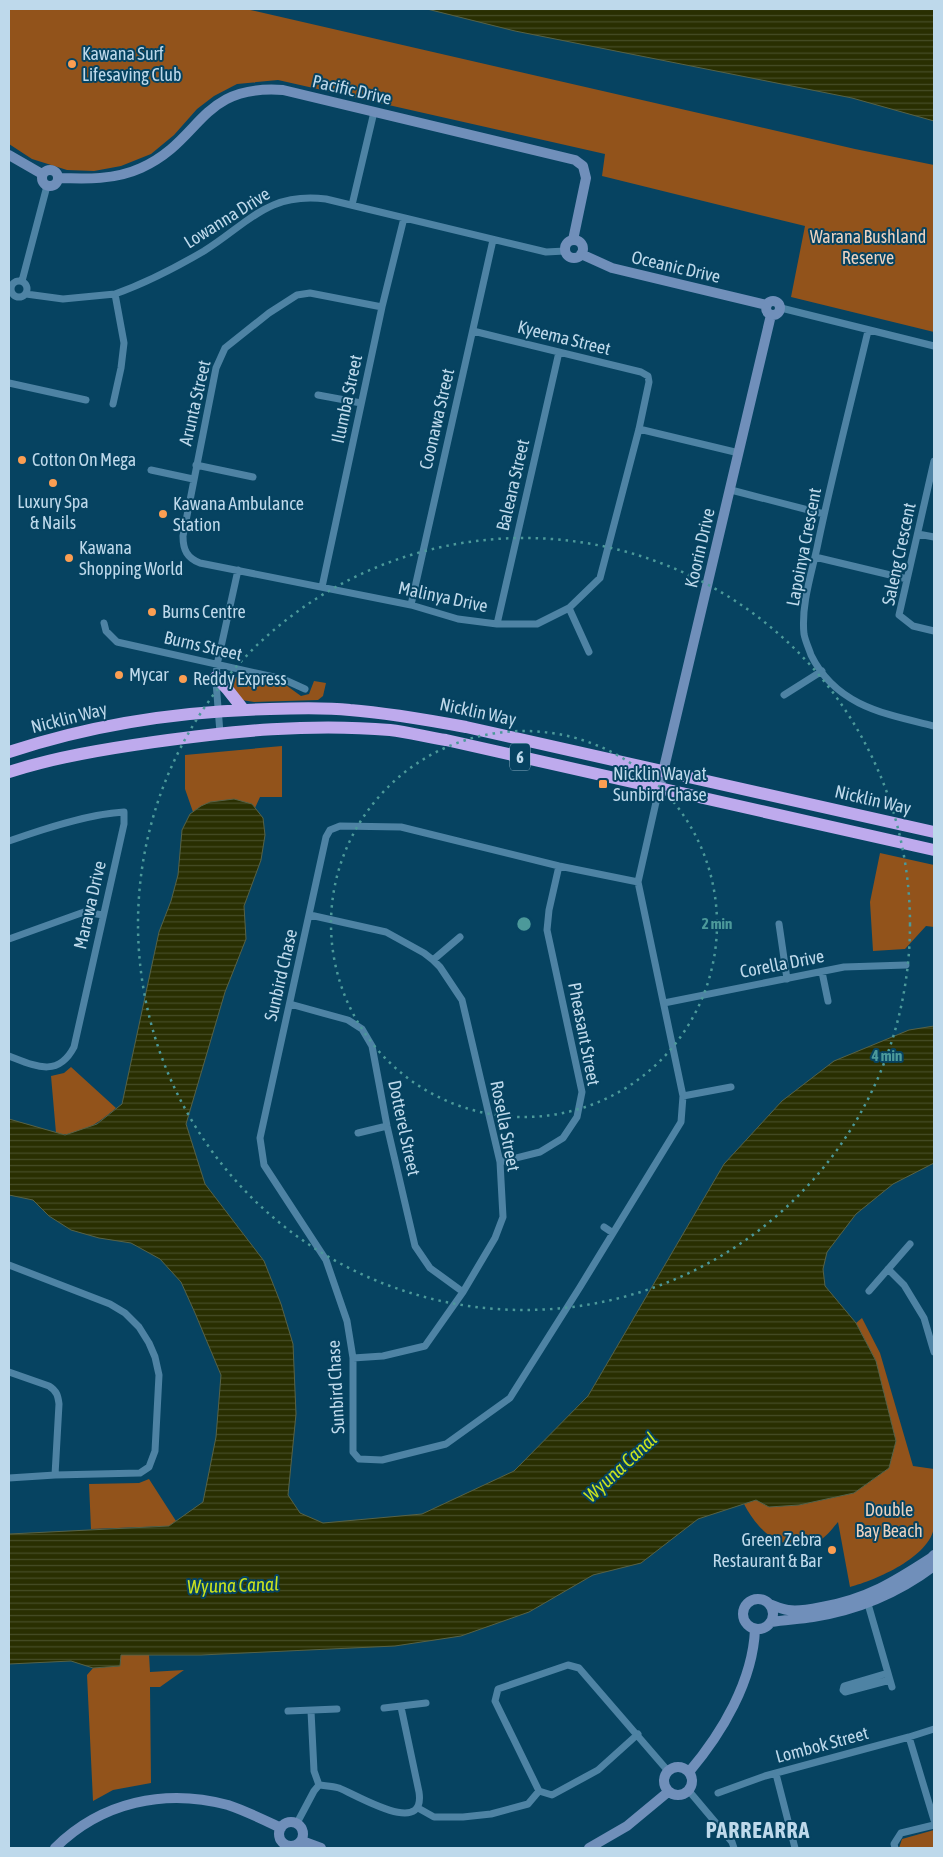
<svg xmlns="http://www.w3.org/2000/svg" width="943" height="1857" font-family="'Asap Condensed',sans-serif">
<defs>
<pattern id="water-rules" width="6" height="5" patternUnits="userSpaceOnUse" patternTransform="scale(1.25)"><rect width="6" height="5" fill="#292f01"/><path d="M0 2.5h6" fill="none" stroke="#464d26"/></pattern>
</defs>
<rect width="100%" height="100%" fill="#064361"/>
<path fill="#92531b" d="M9,9H246L855,149L934,165V332L791,297L805,226L602,176L605,154L278,80L237,84L214,96L197,109L174,135L151,154L121,166L94,171L67,170L32,159L9,144Z
M239,676L274,680L283,683L301,696L309,694L314,681L326,683L323,696L318,700L254,702L242,700L231,689L234,678Z
M282,746V797H260L255,808L252,804C232,803 210,798 193,812L185,789V755Z
M880,853L934,865V927L926,926L905,949L873,951L870,902Z
M71,1067L116,1108C101,1121 78,1139 56,1133L51,1076L64,1073Z
M862,1318L880,1353L913,1466L934,1469C934,1488 937,1509 934,1527C930,1557 876,1580 850,1587L838,1522C832,1529 827,1536 819,1541C816,1543 811,1543 808,1544C778,1550 757,1529 744,1504L756,1500L769,1507L799,1505L854,1493L889,1468L876,1361L856,1323Z
M149,1479L176,1521L169,1526L91,1529L89,1484L139,1483Z
M149,1654L150,1672L184,1670L160,1687H150L151,1783L113,1790L93,1801L87,1675L93,1668L119,1666L120,1655Z
M934,1830V1848H899L902,1839Z"/>
<path fill="url(#water-rules)" stroke="#566247" d="M427,9H934V121L852,98L515,31Z
M234,799L252,804L263,818L265,835L261,860L244,906L246,939L225,992L186,1124L205,1184L264,1261L281,1304L293,1344L296,1414L288,1495L300,1513L323,1523L422,1514L514,1471L588,1396L724,1164L782,1101L834,1061L909,1030L934,1026V1163L893,1184L856,1214L827,1252L823,1269L825,1286L856,1323L876,1361L896,1441L889,1468L854,1493L799,1505L769,1507L756,1500L698,1519L641,1563L593,1575L529,1612L461,1636L395,1646L201,1655H121L120,1666L93,1668L71,1661L9,1664V1534L169,1526L203,1502L216,1437L221,1375L195,1313L181,1282L160,1259L131,1243L99,1238L71,1230L49,1216L33,1200L9,1195V1119L65,1135L97,1124L122,1104L159,932L171,901L178,875L182,830L190,814L201,806L210,802Z"/>
<g fill="none" stroke-linecap="round" stroke-linejoin="round">
<path stroke="#4e83a4" stroke-width="7" d="M352,205L374,112
M11 289a8 8 0 1 1 16 0a8 8 0 1 1-16 0Z
M22,281L47,186
M26,294L63,299L115,294C146,283 175,268 204,251C249,223 267,192 326,199L546,252L565,251
M382,307L310,293L297,295L269,313L225,348L216,368L183,536C183,550 187,558 200,563L411,605L458,619L497,624H537L569,608L600,578L639,429L649,382L648,376L641,372L473,331
M781,308L934,346
M868,331C851,403 832,475 817,548C811,575 801,606 804,634C805,640 809,649 811,655C836,706 885,714 934,726
M9,383L86,400
M318,395L361,403
M113,404L121,368L124,343L115,294
M639,429L739,453
M934,461L899,615L913,626L934,631
M196,465L253,477
M151,470L193,479
M731,490L824,514
M918,534L934,537
M815,557L907,579
M322,587L382,307L404,218
M411,605L493,240
M569,608L589,652
M104,623L106,631L117,642L283,679L305,689
M497,624L559,352
M784,695L822,671
M220,733L216,682L217,665L238,570
M9,841C43,829 88,814 124,812V824L74,1047C58,1078 35,1066 9,1056
M638,882L559,866L401,827L340,826L330,830L326,837L260,1138L264,1165L326,1260L347,1321L353,1358V1452L359,1459L382,1460L446,1444L510,1398L580,1287L681,1122L683,1096L638,882L659,789
M310,915L386,932L424,953L433,960L440,967L462,1000L500,1162L503,1217L495,1238L463,1292L425,1346L383,1356L353,1358
M779,924L787,979
M9,939L84,912L103,915
M433,960L460,937
M822,972L828,1001
M664,1003L844,967L906,965
M290,1004L348,1020L362,1029L372,1046L387,1126L415,1246L430,1268L463,1292
M683,1096L731,1087
M358,1133L387,1126
M500,1162L540,1152L563,1138L577,1117L582,1092L547,930L549,910L559,866
M604,1227L613,1233
M9,1265L110,1304L125,1313L139,1327L149,1343L155,1357L159,1375L155,1451L149,1467L140,1473L55,1475L9,1478
M888,1269L904,1285L924,1318L934,1352
M869,1291L910,1244
M9,1372L49,1386C57,1391 58,1396 59,1404L55,1475
M868,1604L892,1687
M888,1673L844,1686L843,1690L845,1692L890,1680
M384,1708L426,1703
M288,1711L337,1709
M311,1711L314,1771L319,1785
M638,1734L598,1770L552,1795L539,1791L495,1701L498,1689L568,1665L579,1668L668,1771
M909,1737L934,1820
M776,1774L795,1848
M689,1791L732,1842L734,1848
M718,1793L765,1776L909,1737L934,1729
M418,1808L434,1817H463L491,1814L528,1804L539,1791
M297,1823L314,1791L319,1785C326,1786 332,1786 339,1788C357,1795 426,1838 419,1792L401,1707
M895,1848L894,1844L901,1833L934,1825"/>
<path stroke="#708fba" stroke-width="10" d="M9,155L42,174
M42 178a8 8 0 1 1 16 0a8 8 0 1 1-16 0Z
M58,178C86,179 115,180 141,168C203,140 199,84 283,90L575,160L583,166L586,178L573,240
M565 249a9 9 0 1 1 18 0a9 9 0 1 1-18 0Z
M581,254L612,268L767,305
M766 308a7 7 0 1 1 14 0a7 7 0 1 1-14 0Z
M659,789L771,315
M743 1614a15 15 0 1 1 30 0a15 15 0 1 1-30 0Z
M769,1604C775,1606 781,1609 788,1610C798,1612 812,1609 822,1607C867,1599 894,1582 931,1558L934,1555
M771,1622C785,1620 799,1619 813,1617C858,1610 898,1593 934,1566
M664 1781a14 14 0 1 1 28 0a14 14 0 1 1-28 0Z
M689,1772C722,1733 753,1681 755,1629
M279 1834a12 12 0 1 1 24 0a12 12 0 1 1-24 0Z
M302,1841L321,1848
M55,1848C101,1802 165,1788 228,1805C246,1811 264,1820 281,1828
M589,1848L627,1826L668,1792"/>
<path stroke="#beaaed" stroke-width="12" d="M216,677L228,690L243,709
M9,752C93,724 182,711 270,709C296,708 324,707 350,710C389,713 428,720 466,727L934,832
M9,772C56,757 105,749 154,742C232,731 311,723 390,730C408,732 427,737 446,740L934,850"/>
</g>
<g fill="none" stroke="#4c999a" stroke-width="2.5" stroke-dasharray="2.5 5">
<circle cx="524" cy="924" r="193"/>
<circle cx="524" cy="924" r="386"/>
</g>
<g fill="#fb9e52" stroke="#064361" stroke-width="2">
<circle cx="72" cy="64" r="5"/>
<circle cx="22" cy="460" r="5"/>
<circle cx="53" cy="483" r="5"/>
<circle cx="163" cy="514" r="5"/>
<circle cx="69" cy="558" r="5"/>
<circle cx="152" cy="612" r="5"/>
<circle cx="119" cy="675" r="5"/>
<circle cx="183" cy="679" r="5"/>
<rect x="598" y="779" width="10" height="10" rx="2.5"/>
<circle cx="832" cy="1550" r="5"/>
</g>
<g text-anchor="middle" stroke-width="4" stroke-linejoin="round" paint-order="stroke">
<rect fill="#064361" stroke="#87acc2" stroke-width="1" x="510" y="743.5" width="20" height="27" rx="4"/>
<g font-size="16" font-weight="bold" fill="#bed9eb">
<text x="520" y="763">6</text>
</g>
<g font-size="18" fill="#bed9eb" stroke="#064361" text-anchor="start">
<text x="82" y="60">Kawana Surf<tspan x="82" dy="21">Lifesaving Club</tspan></text>
<text x="32" y="466">Cotton On Mega</text>
<text x="53" y="508" text-anchor="middle">Luxury Spa<tspan x="53" dy="21">&amp; Nails</tspan></text>
<text x="173" y="510">Kawana Ambulance<tspan x="173" dy="21">Station</tspan></text>
<text x="79" y="554">Kawana<tspan x="79" dy="21">Shopping World</tspan></text>
<text x="162" y="618">Burns Centre</text>
<text x="129" y="681">Mycar</text>
<text x="193" y="685">Reddy Express</text>
<text x="613" y="780">Nicklin Way at<tspan x="613" dy="21">Sunbird Chase</tspan></text>
<text x="822" y="1546" text-anchor="end">Green Zebra<tspan x="822" dy="21">Restaurant &amp; Bar</tspan></text>
</g>
<g font-size="18" fill="#bed9eb" stroke="#064361">
<text transform="translate(352 90) rotate(13)" y="6">Pacific Drive</text>
<text transform="translate(227 218) rotate(-32)" y="6">Lowanna Drive</text>
<text transform="translate(676 267) rotate(13)" y="6">Oceanic Drive</text>
<text transform="translate(564 338) rotate(14)" y="6">Kyeema Street</text>
<text transform="translate(347 399) rotate(-78)" y="6">Ilumba Street</text>
<text transform="translate(195 403) rotate(-77)" y="6">Arunta Street</text>
<text transform="translate(437 419) rotate(-77)" y="6">Coonawa Street</text>
<text transform="translate(513 485) rotate(-77)" y="6">Baleara Street</text>
<text transform="translate(804 547) rotate(-79)" y="6">Lapoinya Crescent</text>
<text transform="translate(700 548) rotate(-77)" y="6">Koorin Drive</text>
<text transform="translate(899 554) rotate(-78)" y="6">Saleng Crescent</text>
<text transform="translate(443 597) rotate(12)" y="6">Malinya Drive</text>
<text transform="translate(203 646) rotate(13)" y="6">Burns Street</text>
<text transform="translate(478 712) rotate(12)" y="6">Nicklin Way</text>
<text transform="translate(69 718) rotate(-14)" y="6">Nicklin Way</text>
<text transform="translate(873 800) rotate(13)" y="6">Nicklin Way</text>
<text transform="translate(90 905) rotate(-77)" y="6">Marawa Drive</text>
<text transform="translate(782 964) rotate(-11)" y="6">Corella Drive</text>
<text transform="translate(281 975) rotate(-77)" y="6">Sunbird Chase</text>
<text transform="translate(584 1034) rotate(79)" y="6">Pheasant Street</text>
<text transform="translate(505 1126) rotate(79)" y="6">Rosella Street</text>
<text transform="translate(404 1128) rotate(78)" y="6">Dotterel Street</text>
<text transform="translate(336 1387) rotate(-93)" y="6">Sunbird Chase</text>
<text transform="translate(822 1745) rotate(-15)" y="6">Lombok Street</text>
</g>
<g font-size="18" fill="#edd2bf" stroke="#064361">
<text x="868" y="243">Warana Bushland<tspan x="868" dy="21">Reserve</tspan></text>
<text x="889" y="1516">Double<tspan x="889" dy="21">Bay Beach</tspan></text>
</g>
<g font-size="19" font-style="italic" fill="#cbe31e" stroke="#064361">
<text transform="translate(620 1467) rotate(-43)" y="7">Wyuna Canal</text>
<text transform="translate(233 1585) rotate(-2)" y="7">Wyuna Canal</text>
</g>
<g font-size="22" font-weight="bold" letter-spacing="1" fill="#bed9eb" stroke="#064361">
<text x="758" y="1838">PARREARRA</text>
</g>
</g>
<circle cx="524" cy="924" r="8" fill="#4c999a" stroke="#064361" stroke-width="2.5"/>
<g font-size="15" text-anchor="middle" font-weight="bold" fill="#4c999a" stroke="#064361" stroke-width="4" stroke-linejoin="round" paint-order="stroke">
<text x="717" y="929">2 min</text>
<text x="887" y="1061">4 min</text>
</g>
<rect width="943" height="1857" fill="none" stroke="#bed9eb" stroke-width="20"/>
</svg>
